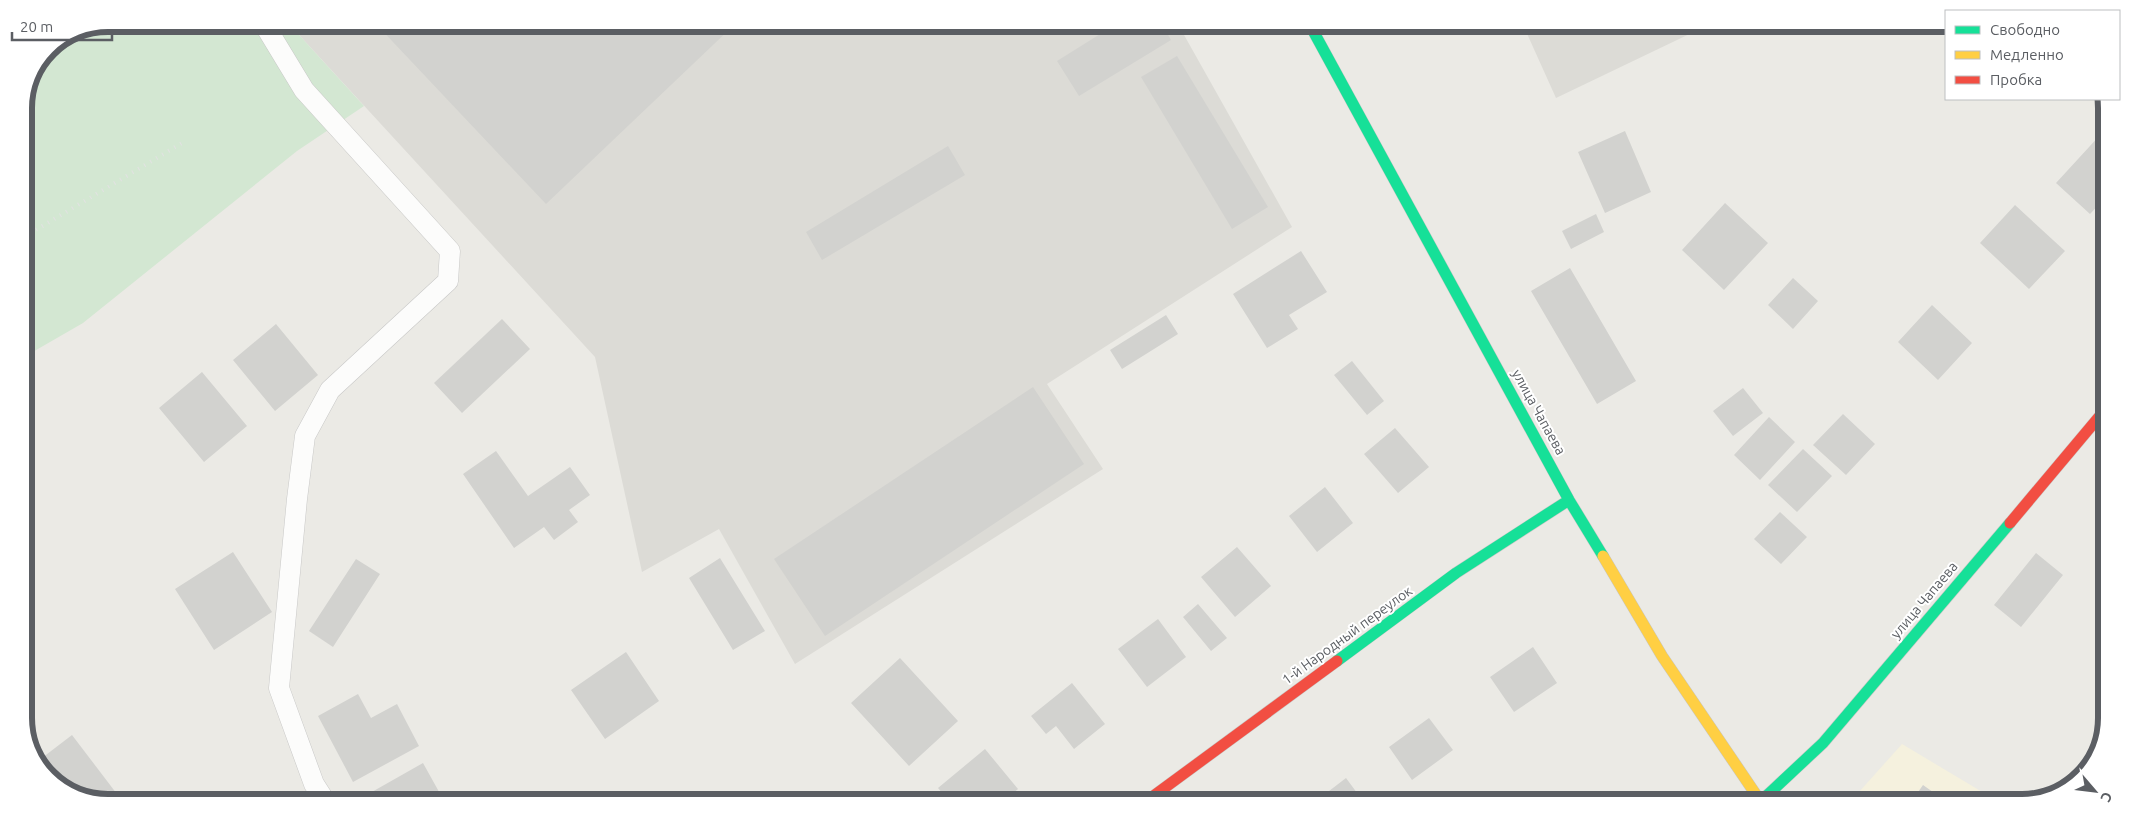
<svg xmlns="http://www.w3.org/2000/svg" width="2130" height="826" font-family="Ubuntu,sans-serif">
<rect width="100%" height="100%" fill="#ebeae5"/>
<path fill="#f5f1de" d="M1902,744L1999,802H1850Z"/>
<path fill="#dcdbd6" d="M289,24L1179,26L1292,227L1047,384L1103,469L795,664L719,529L642,572L595,357Z
M1524,27L1702,28L1556,98Z"/>
<path fill="#d3e7d2" d="M109,24H289L364,106L297,151L83,323L24,357V103L49,48L76,30Z"/>
<path fill="#d2d2cf" d="M376,24L734,25L546,204Z
M1113,26H1117L1122,35L1136,26H1163L1171,40L1079,96L1057,61Z
M1177,56L1268,207L1232,229L1141,77Z
M1625,131L1651,192L1605,213L1578,152Z
M2101,134L2106,138L2105,198L2090,214L2056,183Z
M948,146L965,175L822,260L806,232Z
M1725,203L1768,243L1724,290L1682,250Z
M2015,205L2065,251L2029,289L1980,243Z
M1596,214L1604,232L1571,249L1562,231Z
M1301,251L1327,292L1289,315L1298,329L1267,348L1233,294Z
M1570,268L1636,381L1597,404L1531,291Z
M1793,278L1818,301L1793,329L1768,305Z
M1932,305L1972,343L1938,380L1898,342Z
M1166,315L1178,334L1122,369L1110,350Z
M502,319L530,349L462,413L434,383Z
M276,324L318,375L275,411L233,360Z
M1352,361L1384,401L1367,415L1334,375Z
M202,372L247,426L204,462L159,408Z
M1033,387L1084,464L825,636L774,559Z
M1743,388L1763,413L1733,436L1713,411Z
M1843,414L1875,444L1846,475L1813,445Z
M1769,417L1795,442L1760,480L1734,455Z
M1395,428L1429,467L1398,493L1364,454Z
M1803,449L1832,476L1797,512L1768,485Z
M496,451L528,496L570,467L590,495L569,510L578,522L554,540L544,527L514,548L463,474Z
M1325,487L1353,523L1317,552L1289,516Z
M1780,512L1807,537L1781,564L1754,539Z
M1237,547L1271,586L1235,617L1201,577Z
M233,552L272,612L214,650L175,589Z
M2036,553L2063,575L2021,627L1994,605Z
M720,558L765,631L733,650L689,578Z
M356,559L380,574L333,647L309,631Z
M1198,604L1227,638L1211,651L1183,617Z
M1158,619L1186,657L1147,687L1118,649Z
M1533,647L1557,683L1514,712L1490,677Z
M626,652L659,701L605,739L571,690Z
M900,658L958,721L909,766L851,703Z
M1072,683L1105,724L1074,749L1056,726L1046,734L1031,716Z
M358,694L371,718L397,704L419,746L353,782L318,716Z
M1429,718L1453,750L1412,780L1389,747Z
M72,735L120,798H81L41,769L38,761Z
M985,749L1018,789L1005,800H948L938,788Z
M423,763L443,799L364,798L363,797Z
M1346,778L1363,801H1316Z
M1923,785L1947,802H1911Z"/>
<g fill="none" stroke-linecap="round" stroke-linejoin="round">
<defs>
<path id="lane" d="M264,24L304,90L450,251L448,281L330,390L305,436L297,499L279,688L314,784L323,798"/>
<path id="fast" d="M1311,27L1569,500L1603,556
M1337,661L1456,573L1569,500
M1760,802L1823,743L2010,523"/>
<path id="slow" d="M1603,556L1662,656L1761,802"/>
<path id="jam" d="M2010,523L2104,411
M1148,800L1337,661"/>
</defs>
<use href="#lane" stroke="#c8c8c7" stroke-width="21"/>
<use href="#fast" stroke="#c7c7c5" stroke-width="12"/>
<use href="#slow" stroke="#c7c7c5" stroke-width="12"/>
<use href="#jam" stroke="#c7c7c5" stroke-width="12"/>
<use href="#lane" stroke="#fcfcfb" stroke-width="20"/>
<use href="#fast" stroke="#16e098" stroke-width="11"/>
<use href="#slow" stroke="#ffcf43" stroke-width="11"/>
<use href="#jam" stroke="#f24e42" stroke-width="11"/>
<path stroke="#e2e2e2" stroke-width="4" stroke-dasharray="1 6" stroke-linecap="butt" d="M24,237L182,143"/>
</g>
<g text-anchor="middle" stroke-width="4" stroke-linejoin="round" paint-order="stroke">
<g font-size="14" fill="#5b5e63" stroke="#fff">
<text transform="translate(1539 412) rotate(61)" y="5">улица Чапаева</text>
<text transform="translate(1924 600) rotate(-50)" y="5">улица Чапаева</text>
<text transform="translate(1347 635) rotate(-36)" y="5">1-й Народный переулок</text>
</g>
</g>
<path d="M0 0H2130V826H0ZM108 32H2022A76 76 0 0 1 2098 108V718A76 76 0 0 1 2022 794H108A76 76 0 0 1 32 718V108A76 76 0 0 1 108 32Z" fill="#fff" fill-rule="evenodd"/>
<path fill="none" stroke="#5b5e63" stroke-width="6" d="M108 32H2022A76 76 0 0 1 2098 108V718A76 76 0 0 1 2022 794H108A76 76 0 0 1 32 718V108A76 76 0 0 1 108 32Z"/>
<rect x="1945" y="10" width="175" height="90" fill="#ffffff" stroke="#bdbfc1"/>
<rect x="1955" y="26" width="25" height="8" fill="#16e098" stroke="#bdbfc1"/>
<text x="1990" y="35" font-size="15" fill="#5b5e63">Свободно</text>
<rect x="1955" y="51" width="25" height="8" fill="#ffcf43" stroke="#bdbfc1"/>
<text x="1990" y="60" font-size="15" fill="#5b5e63">Медленно</text>
<rect x="1955" y="76" width="25" height="8" fill="#f24e42" stroke="#bdbfc1"/>
<text x="1990" y="85" font-size="15" fill="#5b5e63">Пробка</text>
<g transform="translate(2095 791) rotate(118)" stroke="#ffffff" stroke-width="4" paint-order="stroke">
<path d="M0-4L9 19L0 12L-9 19Z" fill="#5b5e63"/>
<text y="-8" font-size="14" font-weight="bold" text-anchor="middle" fill="#5b5e63">С</text>
</g>
<path d="M12 32v8h100v-8" fill="none" stroke="#5b5e63" stroke-width="2.5"/>
<text x="20" y="32" font-size="15" fill="#5b5e63" stroke="#ffffff" stroke-width="4" paint-order="stroke">20 m</text>
</svg>
